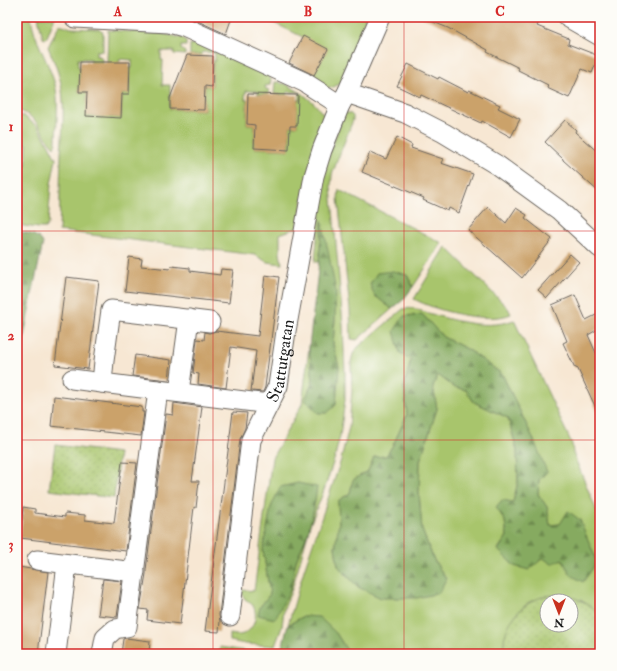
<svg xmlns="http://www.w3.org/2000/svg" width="617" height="671" font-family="'IM FELL Double Pica',serif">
<defs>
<pattern id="forest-firs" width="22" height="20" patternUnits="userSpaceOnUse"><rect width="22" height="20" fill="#86aa60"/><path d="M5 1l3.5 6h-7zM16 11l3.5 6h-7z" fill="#6d8a4e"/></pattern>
<pattern id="park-dots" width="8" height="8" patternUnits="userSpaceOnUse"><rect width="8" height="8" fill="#a8c56c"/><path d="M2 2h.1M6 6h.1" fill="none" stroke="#90a95d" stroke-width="1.8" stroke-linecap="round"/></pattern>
</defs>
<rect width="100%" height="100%" fill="#fdfcf7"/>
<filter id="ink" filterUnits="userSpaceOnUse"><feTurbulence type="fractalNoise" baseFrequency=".025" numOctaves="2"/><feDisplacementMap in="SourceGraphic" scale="8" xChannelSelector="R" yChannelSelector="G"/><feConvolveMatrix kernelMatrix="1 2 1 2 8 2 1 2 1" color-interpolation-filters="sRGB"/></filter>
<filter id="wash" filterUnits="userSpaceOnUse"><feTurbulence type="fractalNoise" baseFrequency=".012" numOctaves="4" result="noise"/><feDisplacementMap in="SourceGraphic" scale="16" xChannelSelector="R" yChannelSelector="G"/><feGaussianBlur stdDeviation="0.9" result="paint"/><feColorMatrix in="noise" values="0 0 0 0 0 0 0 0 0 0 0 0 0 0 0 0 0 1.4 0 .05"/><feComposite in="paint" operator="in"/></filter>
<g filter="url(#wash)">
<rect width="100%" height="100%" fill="#f7e7d3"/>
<path fill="#a8c56c" stroke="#627044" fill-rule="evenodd" d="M17,17H31C34,40 47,59 54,81C60,98 56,125 56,143L54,147C40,133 40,117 17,110V78L19,77L20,57L17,56Z
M38,17H55L47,37L45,39L43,38Z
M262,17H366L357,38L341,82L334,87L327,88L312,78L327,49Z
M59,25C63,24 67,27 71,28L100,29L103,32V51H96V56H100L102,59V62H91V59H78V67H80L79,92H87V116L121,118L122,94H129L130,68H132V60L119,59V63L107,62L108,30L164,34L183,38L186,41V46H181V49L185,52V55L174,54V51H161V60H163L162,85H170V109L204,110L205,86L212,87L213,61H215V53L202,52V55H190V44L201,45L268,75L271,79L270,85L265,86L266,89L269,90V94H258V91H246L245,99L247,100V124L255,125L254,148L289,150L290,126H297V100H300V92H287V95L274,94L275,82H280L282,84L284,83C295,89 305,95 314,103C318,107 321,113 326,116L315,142L297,228L280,234V253L282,264L267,262L255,255L59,231C60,206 60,180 61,154C62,133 65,112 62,90C60,75 54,61 48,47Z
M344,112L351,114L353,116V120L337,161L332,175L331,187L343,324L345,373V400L340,436L334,460L323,493L310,525L314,508L263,550L270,594L260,607L290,590L296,561L308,533L292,589L284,609L282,627L275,646L245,644L230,641V634C232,634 234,635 236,635C250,636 259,620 254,608C252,603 249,602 245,599C243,597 242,593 241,590L254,591L272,458L302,404L309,347L313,380L339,367L333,344L335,319L322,222L319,262H315L321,192L326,163Z
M17,115L24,116L38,127L49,145L56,159L51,184L48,224L45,228H39L17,225V172H22V166H26L27,145L24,144V138L17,137L18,122L17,121Z
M339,190L442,243L413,287L407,275L374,295L392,309L357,340L351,339L350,310L338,198Z
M446,247L508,308L511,314C487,324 436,311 414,299Z
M412,308C442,317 482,332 514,320L572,444L573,453L600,519V573L596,576L600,585V617L595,611L581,600L546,596L529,602L516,614L503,647L504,654H349L336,633L304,616L288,625L304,570L341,460L349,427L352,390L351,362L353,354L357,348L403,309ZM422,314L443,337L469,350L502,374L533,438L539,480L538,494L547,507L550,525L560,524L591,547L596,562L571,575L562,559L543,558L498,549L507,536L505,521L513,502L518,482L517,450L508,418L474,402L466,390L454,387L438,375L433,386L437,409L420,461L419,493L422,530L434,560L446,579L358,587L338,566L335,547L339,523L338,501L350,493L353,480L368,471L374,457L386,456L393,445L407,415L404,387Z
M220,647L265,654H220Z"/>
<path fill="url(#forest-firs)" stroke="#51633e" d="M322,220L336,292L335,319L333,344L339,367L336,405L327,413H318L305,400L313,380L309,347L319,262Z
M17,231C26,233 39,234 43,243C33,291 22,338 17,386Z
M393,271L407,275L413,287L403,300L392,309L374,295L370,284L377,273Z
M422,314L443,337L469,350L502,374L533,438L547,472L539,480L538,494L547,507L550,525L560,524L568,511L580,520L597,562L583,582L571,575L562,559L552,564L543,558L529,570L514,566L498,550L507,536L505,521L496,507L502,500L513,502L518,482L517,450L508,418L474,402L466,390L454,387L438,375L433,386L437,409L420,461L419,493L422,530L434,560L446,579L439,593L417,598H381L358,587L338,566L335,547L339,523L338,501L350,493L353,480L368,471L374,457L386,456L393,445L407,415L404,387L411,360L400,353L394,331L404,316Z
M298,483L317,487L314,508L308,533L296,561L290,590L275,619L258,615L260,607L270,594L263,550L271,507L280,487Z
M304,616L319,617L336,633L349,654H279L283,644L288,625Z"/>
<path fill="url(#park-dots)" stroke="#627044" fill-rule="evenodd" d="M55,445L119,453L114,498L49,490Z
M564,595C575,598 598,605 600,619C602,628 600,644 600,654H504C500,627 520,603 545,596C551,595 558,595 564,595ZM547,601H571V625H547Z"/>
<g id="blocks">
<path fill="#cba26b" d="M189,17H232L226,34Z
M421,17H525L539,22L537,26L569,39L568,44L599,56L592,73L582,69L569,98L547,88L548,85L518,70L519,68L487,52L488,50L448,28Z
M303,36L328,49L314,75L289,63Z
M187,55L213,56L212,87L205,86L204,110L170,109V98Z
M80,62H130L129,94H122L121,118L86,116L87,92H79Z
M408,64L438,79L439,77L468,92L469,90L500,105L498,108L520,119L511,137L482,121L481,123L421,95L420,97L397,86Z
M248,94L298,95L297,126H290L289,150L254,148L255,125L247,124Z
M565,120L576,130L575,132L600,154V193L563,160V159L545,142Z
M397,137L412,145L411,148L443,159L441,163L473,174L459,213L449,208L448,211L423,200L424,198L362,172L370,152L386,159Z
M488,207L506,223L516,208L527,215L525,218L552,239L522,278L468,230Z
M570,254L579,262L547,298L538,290Z
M129,257L142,259L141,266L170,269L171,266L190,268V271L220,275L221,269L233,270L229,303L125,291Z
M265,275L279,277L265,387L263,392L251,391L256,351L231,347L226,388L198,384L199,374L193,373L197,339L204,340L205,332L209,333L216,331L258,336Z
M66,277L99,281L88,369L55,365Z
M575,295L586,320L600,313V328L588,335L600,362V417L577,367L575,368L563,343L567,341L552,305Z
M135,355L171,360L169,380L132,376Z
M54,396L142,407V412H144L141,436L51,426Z
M174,403L202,407L192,481H199L196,508L194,507L180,624L147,620L148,610L140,609L146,574V570L166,414L173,415Z
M233,412L247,413L245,428L240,439L219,615L220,621L219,632L205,631Z
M122,462L137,463L126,551L20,538L23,507L35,509V513L65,517V513L85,515V520L114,523Z
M19,567L48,572L38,654H17V581Z
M103,579L122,581L117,617L98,615Z
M126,638L150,641L149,654H121L123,639Z"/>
</g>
</g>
<g filter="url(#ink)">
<use href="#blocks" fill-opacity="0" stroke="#69635c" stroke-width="1"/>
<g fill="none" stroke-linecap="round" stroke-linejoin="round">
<defs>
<g id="street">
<path d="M74,17L75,18L169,23L184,27L304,82L340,105"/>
<path d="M567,17L600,36"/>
<path d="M347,93L405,113L444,133L497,165L559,210L600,248"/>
<path d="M210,322L111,310L104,361L102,383L269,404"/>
<path d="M72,379L102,383"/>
<path d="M179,392L189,319"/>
<path d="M37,560L135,572"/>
<path id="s1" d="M230,616L251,440L278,386L286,331L314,176L322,150L340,105L347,93L380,17"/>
<path d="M56,654L67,564"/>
<path d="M102,654L105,638L115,629L127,627L158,390"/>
</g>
</defs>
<use href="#street" stroke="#69635c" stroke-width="21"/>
<use href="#street" stroke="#fff" stroke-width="19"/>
</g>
</g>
<path fill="none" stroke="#d62828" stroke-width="1" stroke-opacity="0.55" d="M213,17V654M404,17V654M17,231H600M17,440H600"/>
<g text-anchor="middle" stroke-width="3.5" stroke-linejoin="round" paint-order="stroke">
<g font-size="17" fill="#1c1c1c" stroke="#fdfcf7">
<text dy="6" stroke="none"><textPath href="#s1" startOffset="263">Stattutgatan</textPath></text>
</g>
</g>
<rect width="617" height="671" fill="none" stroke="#fdfcf7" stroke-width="44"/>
<g transform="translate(559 613) rotate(180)"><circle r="19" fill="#fdfcf7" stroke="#a3a29f"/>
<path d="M0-3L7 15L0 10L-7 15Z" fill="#c8321e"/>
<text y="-6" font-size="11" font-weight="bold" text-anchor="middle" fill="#1c1c1c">N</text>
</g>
<rect x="22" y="22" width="573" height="627" fill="none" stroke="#d62828" stroke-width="1.5"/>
<g font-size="13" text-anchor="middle" font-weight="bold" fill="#d62828">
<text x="118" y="16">A</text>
<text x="308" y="16">B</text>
<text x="500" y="16">C</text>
<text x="11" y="131">1</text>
<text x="11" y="340">2</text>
<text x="11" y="549">3</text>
</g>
</svg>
